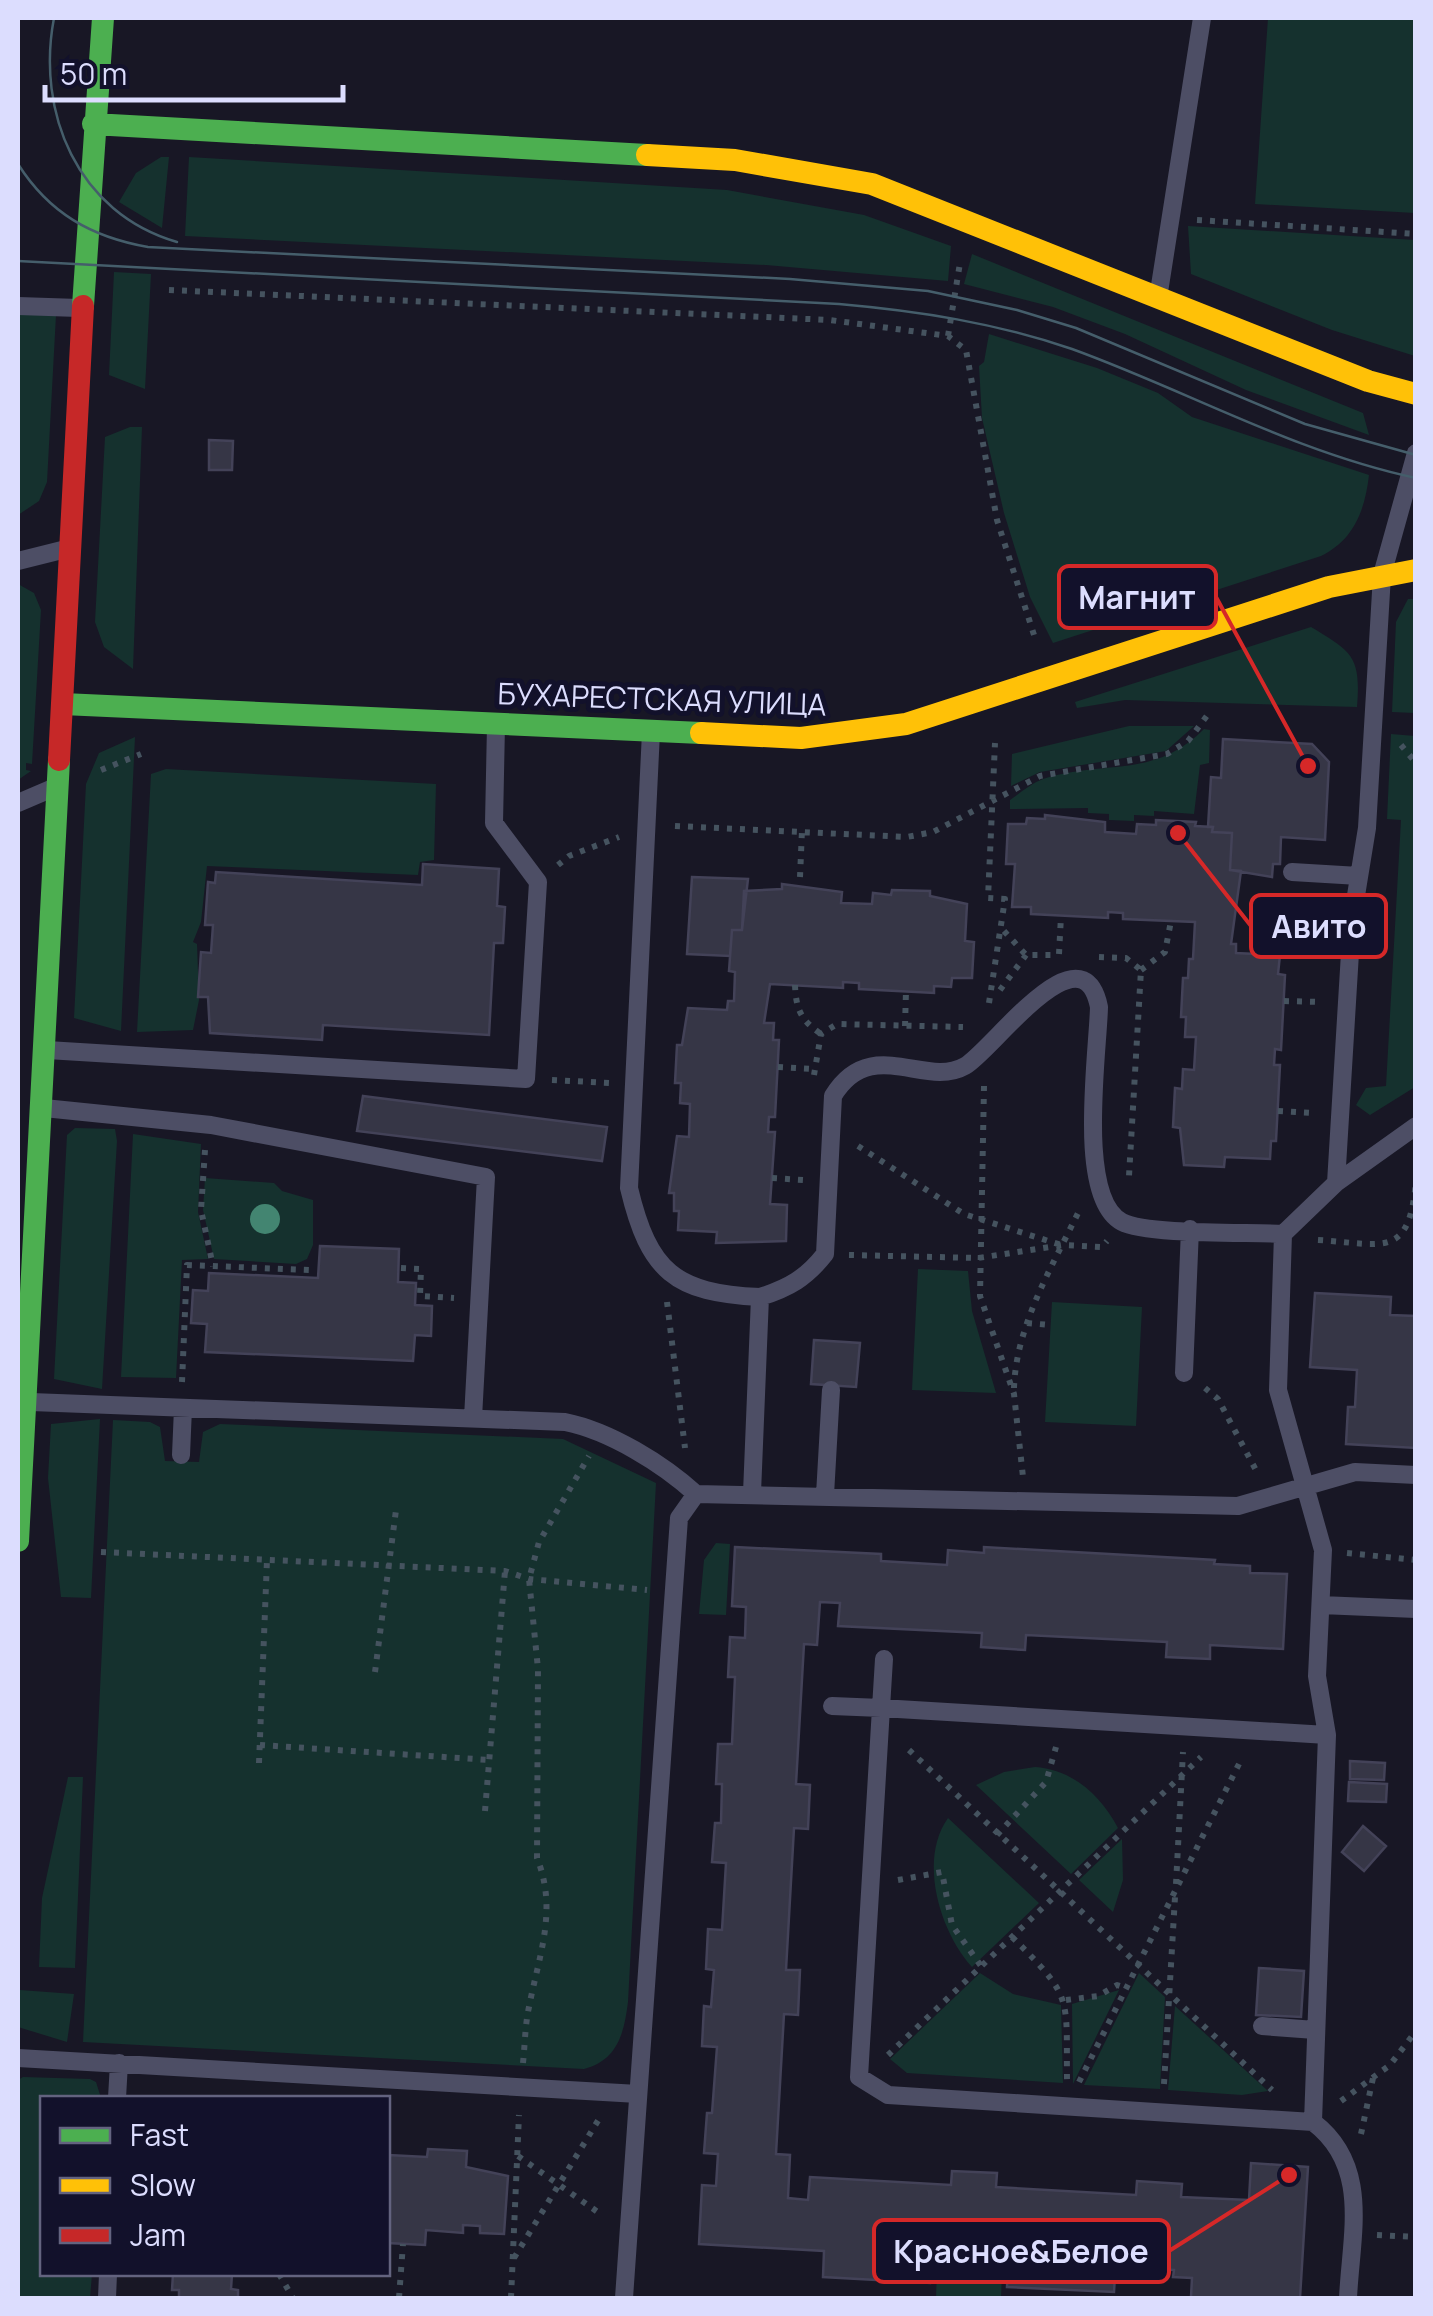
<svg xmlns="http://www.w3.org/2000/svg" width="1433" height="2316" font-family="Manrope,sans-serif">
<rect width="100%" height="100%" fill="#181725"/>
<path fill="#15312e" d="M1268,18H1415V213L1255,204Z
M161,157H169L162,228L119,202L136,173Z
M189,157L727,190L864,215L951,246L948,281L766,265L185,236Z
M1188,226L1415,240V356L1332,330L1191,274Z
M972,254L1363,413L1369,435L1246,390L1125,334L1053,307L964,284Z
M114,272L151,274L145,389L109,375Z
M18,315H56L47,482L39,501L18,515Z
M989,334L1097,368L1158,393L1192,417L1369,475C1365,510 1354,540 1321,556L1053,643L1030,597L1004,513L982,418L979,366L984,362Z
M130,427H142L133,669L104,647L95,622L105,437Z
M18,584L34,593L41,610L32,764L26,763V770L31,771L18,780Z
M1408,599H1415V713L1392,712L1396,622Z
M1311,627C1353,652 1361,657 1357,707L1125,700L1077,708L1075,702Z
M1129,726H1194L1166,751L1040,772L1011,786L1012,754Z
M1204,729L1210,730L1209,763L1200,765L1194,814L1154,811V816L1134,815V821L1109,820V814L1088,813V808L1010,809V800C1020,793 1032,783 1043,779C1105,759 1153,780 1204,729Z
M1391,734L1415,736V1087L1370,1115L1356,1105L1366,1088L1386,1086L1401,820L1387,819Z
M135,737L121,1031L74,1018L86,784L99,753Z
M166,769L436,784L434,860L420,862L418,875L207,866L201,922L193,942L197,944L199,1000L193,1030L137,1032L151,774Z
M75,1128L115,1129L117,1141L102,1389L54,1379L67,1135Z
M133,1134L201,1144L198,1212L208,1259L182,1260L176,1378L121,1377Z
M205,1178L274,1183L282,1191L313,1200V1245L307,1259L296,1264L214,1259L203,1210Z
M918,1269L968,1271L972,1311L996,1393L912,1390Z
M1052,1302L1142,1307L1136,1426L1045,1422Z
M100,1419L91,1598L61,1597L48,1478L51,1424Z
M113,1420L150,1422L160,1427L165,1461L199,1462L203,1432L220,1424L563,1439L656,1483L628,2002C624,2033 618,2060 584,2069L83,2042Z
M716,1543L730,1544L726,1615L699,1614L704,1560Z
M1035,1767C1074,1770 1101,1796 1118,1828L1071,1874L976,1785L1004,1772Z
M68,1777H83L75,1968L39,1967L42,1898Z
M948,1818L1039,1903L972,1967C940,1932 918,1860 948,1818Z
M1122,1839L1123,1880L1113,1912L1079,1880Z
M980,1973L1013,1994L1061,2005L1063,2083L907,2073L890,2059Z
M1139,1973L1165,1997L1160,2089L1084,2085Z
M20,1990L74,1994L67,2042L18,2027Z
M1119,1990L1073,2084L1072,2004Z
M1175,2006L1268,2091L1242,2095L1168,2090Z
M23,2077L90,2079L96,2082L101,2098H42V2274H92L90,2298H18V2080Z
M937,2269L1002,2272L1001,2298H936Z"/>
<path fill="#363646" stroke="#434258" stroke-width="2.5" d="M209,440L233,441L232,470H209Z
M1223,739L1312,744L1329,762L1325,840L1281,837L1280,864H1273L1272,877L1230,870L1232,833L1212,832L1213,827H1208L1211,777L1221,778Z
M1045,815L1105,822V832L1136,834L1137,824L1156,825V820L1196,822L1195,826L1213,827L1212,832L1232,833L1230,870L1241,871L1231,944H1236V953L1280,955L1278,974L1285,975L1281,1050L1275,1049L1274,1065H1280L1276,1141H1271L1270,1159L1225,1157L1224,1167L1184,1165L1180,1128L1173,1127L1175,1088L1182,1089L1183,1069L1194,1070L1196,1037H1185L1186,1017H1181L1183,978H1188L1189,959H1193L1195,922L1123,919V913L1108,912V918L1031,914V907H1012L1015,864H1006L1008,824H1026L1027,818L1045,819Z
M423,864L499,869L497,906L505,907L503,943H494L489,1035L323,1025L322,1040L210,1033L208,997H198L201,952L211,953L213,925H205L208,882L215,883L216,872L422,885Z
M692,877L748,879L742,930H732L730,956L687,954Z
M782,884L842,892L841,903L872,904L873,893L891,895L892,890L930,891V896L967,904L965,941L974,942L972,978H952L951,987L934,986V993L859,989V983L843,982V988L770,984L764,1023H774L773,1040H779L775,1117H769L768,1132H775L770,1204L787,1205L786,1241L716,1243L717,1232L678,1230L679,1211H674V1193H669L677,1136L689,1137L690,1104L680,1103L681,1083H675L677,1045H682L688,1008L727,1010L728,1001H734L735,972L729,971L732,930H742L744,891L782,889Z
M363,1096L607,1127L602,1161L357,1131Z
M320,1246L399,1249L398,1282L416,1283L415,1305L432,1306L431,1336L415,1335L413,1361L205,1352L207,1324L191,1323L193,1290L208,1291L209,1273L318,1278Z
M1315,1293L1391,1297L1390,1315L1416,1316V1448L1346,1444L1348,1407H1355L1357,1370L1310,1367Z
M814,1340L860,1343L856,1387L811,1384Z
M735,1547L881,1554V1561L947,1565L948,1550L984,1553V1547L1215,1560L1214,1564L1250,1566V1573L1287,1574L1283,1649L1210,1645V1659L1166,1657L1167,1642L1026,1635L1025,1650L981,1647L982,1633L838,1626L840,1603L820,1602L817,1645L804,1644L796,1784L810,1785L808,1829L794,1828L786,1970H800L798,2015L784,2014L776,2154L790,2155L788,2198L808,2200L810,2177L951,2185L952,2171L997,2173L996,2187L1136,2195L1137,2181L1182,2184L1181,2197L1249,2200L1251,2163L1308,2167L1300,2298L1191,2297L1192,2278L1173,2277L1174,2270L1134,2268V2276L1115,2275L1114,2292L1007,2287L1008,2268L989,2267V2259L950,2257L949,2265L931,2264L930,2283L823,2277L824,2251L699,2244L702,2185L716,2186L718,2154L704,2153L707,2113H712L717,2047L702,2046L704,2006L711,2007L714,1970L706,1969L708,1929L722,1930L726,1863L712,1862L715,1823H721L722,1784H716L718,1744H732L735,1677H728L730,1637L745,1638L746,1607L732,1606Z
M1350,1761L1385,1763L1384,1780L1350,1779Z
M1349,1782L1387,1784L1386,1802L1348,1801Z
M1363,1826L1386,1846L1364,1871L1342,1852Z
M1259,1968L1304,1971L1301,2017L1256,2015Z
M388,2148V2155L427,2157L428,2149L467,2151L466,2167L508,2176L504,2234L480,2233V2226L463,2225V2233L426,2230L425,2245L388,2243Z
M173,2274H232L231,2289L238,2290V2298H179V2290H172Z"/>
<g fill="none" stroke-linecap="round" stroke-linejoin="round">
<path stroke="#45535f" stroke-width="6" stroke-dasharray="5 8" stroke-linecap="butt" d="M1197,220L1416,234
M169,290L830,320L948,336L966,350L997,520L1035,638
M948,336L960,263
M1401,745L1416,763
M101,770L141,754
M675,826L907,837L933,832L1040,776L1167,754L1188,741L1209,713
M558,865L569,856L619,837
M800,877L802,830
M1280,895V910L1313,911L1324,919
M1004,931L1026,955H1052
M1059,954L1061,916
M1099,957L1126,958L1141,970L1129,1176
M1141,970L1165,952L1171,921
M795,985C796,1010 801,1020 821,1034
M1000,990L1026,955
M1284,1001L1320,1002
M989,1003L1005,899L988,898L995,743
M905,1026L906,991
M778,1067L814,1069
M814,1075L821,1034L837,1024L963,1027
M552,1080L610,1083
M984,1086L980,1296L1014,1394L1023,1477
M1278,1111L1314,1113
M858,1146L964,1214L1061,1245
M205,1150L201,1210L213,1266
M772,1178L803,1180
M1318,1240C1384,1244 1409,1260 1416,1181
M849,1255L978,1258L1063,1245L1102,1247L1107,1241
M401,1268L421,1269L420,1296L454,1298
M667,1302L685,1448
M1027,1323L1050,1325
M182,1382L187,1265L309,1270
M1014,1388C1016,1325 1053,1265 1080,1209
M1205,1388L1218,1399L1258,1474
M101,1552L505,1571L529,1579L647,1590
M1347,1553L1416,1560
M375,1672L396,1510
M260,1745L490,1760
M909,1750L1272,2090
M259,1763L267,1560
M485,1811L505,1571
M997,1835L1046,1782L1056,1747
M898,1880L942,1872L952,1925L981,1966
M1176,1884L1183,1752
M1012,1937C1074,1998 1066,1996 1067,2081
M1066,2000L1098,1996L1117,1985L1126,1988
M888,2055L1201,1757
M523,2063C525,2044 525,2025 529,2007C539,1955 558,1910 537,1858L538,1669L529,1579L539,1542L589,1456
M1079,2082L1242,1758
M1164,2084L1175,1897
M1341,2101L1390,2065L1416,2031
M1361,2134L1373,2078
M518,2156L602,2215
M1377,2235L1416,2237
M514,2258L599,2119
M279,2274L293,2298
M399,2298L403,2244
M511,2298L519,2115"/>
<path stroke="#4d4e65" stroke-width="18" d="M1159,292L1202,18
M18,306L79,308
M18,561L66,549
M651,732L629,1188C649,1272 675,1293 760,1297L752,1493
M18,803L53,788
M1292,872L1359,876
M47,1050L526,1079L538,882L494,823L496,725
M44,1108L211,1125L486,1177L473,1418
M1336,1183L1352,920L1367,828L1382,575L1416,453
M760,1297C789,1288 806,1278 825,1254L833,1096C871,1034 925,1089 965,1066C992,1051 1082,923 1099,1007C1098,1053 1076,1198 1122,1222C1146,1235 1250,1232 1283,1234
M1184,1373L1190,1229
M31,1402L565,1422C610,1431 663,1464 696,1494
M181,1455L183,1408
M825,1495L831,1390
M1321,1605L1416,1609
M832,1706L881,1708L884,1659
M1262,2026L1315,2030
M18,2058L638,2094
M117,2098L119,2063
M1313,2122L888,2095L859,2077L881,1708L1327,1735
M107,2298L108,2274
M624,2298L679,1518L696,1494L1238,1506L1355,1472L1416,1475
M1348,2298C1351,2234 1371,2166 1313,2122L1327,1735L1317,1676L1323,1550L1278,1390L1283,1234L1336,1183L1416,1126"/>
<path stroke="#4caf50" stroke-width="22" d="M93,124L647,155
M83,306L103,18
M63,704L701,733
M18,1541L59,760"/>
<path stroke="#ffc107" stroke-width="22" d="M647,155L735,160L872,184L1368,381L1416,394
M701,733L801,738L906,724L1329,587L1416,570"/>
<path stroke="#c62828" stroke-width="22" d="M59,760L83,306"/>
<path stroke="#455e6b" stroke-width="2.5" d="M54,18C36,112 77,213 177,242
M18,164C49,213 91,237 148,247L790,279L928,291L1017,310L1076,328L1305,424L1416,455
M18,261L839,304C919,311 996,323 1072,349C1188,391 1294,452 1416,478"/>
</g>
<circle fill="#438571" cx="265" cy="1219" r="15"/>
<g text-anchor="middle" stroke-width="10" stroke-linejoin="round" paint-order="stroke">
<g font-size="30" fill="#dcddfe" stroke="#12112b">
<text transform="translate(662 700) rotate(2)" y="10">БУХАРЕСТСКАЯ УЛИЦА</text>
</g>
</g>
<path fill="none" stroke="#d62828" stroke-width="4" d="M1308 766L1216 597M1178 833L1251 926M1289 2175L1169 2251"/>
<g fill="#d62828" stroke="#12112b" stroke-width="4">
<circle cx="1308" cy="766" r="10"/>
<circle cx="1178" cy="833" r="10"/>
<circle cx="1289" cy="2175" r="10"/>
</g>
<g fill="#12112b" stroke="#d62828" stroke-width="4">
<rect x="1059" y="566" width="157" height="62" rx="10"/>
<rect x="1251" y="895" width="135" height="62" rx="10"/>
<rect x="874" y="2220" width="295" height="62" rx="10"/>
</g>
<g font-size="32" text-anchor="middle" font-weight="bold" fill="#dcddfe">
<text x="1137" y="609">Магнит</text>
<text x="1319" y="938">Авито</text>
<text x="1021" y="2263">Красное&amp;Белое</text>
</g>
<rect width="1433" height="2316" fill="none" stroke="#dcddfe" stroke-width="40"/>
<rect x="40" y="2096" width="350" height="180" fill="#12112b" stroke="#63637f" stroke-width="2.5"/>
<rect x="60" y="2128" width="50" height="15" fill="#4caf50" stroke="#63637f" stroke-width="2.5"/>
<text x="130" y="2146" font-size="30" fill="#dcddfe">Fast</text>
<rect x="60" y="2178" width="50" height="15" fill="#ffc107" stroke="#63637f" stroke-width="2.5"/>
<text x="130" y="2196" font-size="30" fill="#dcddfe">Slow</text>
<rect x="60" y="2228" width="50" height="15" fill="#c62828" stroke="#63637f" stroke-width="2.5"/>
<text x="130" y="2246" font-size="30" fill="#dcddfe">Jam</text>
<path d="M45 85v15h298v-15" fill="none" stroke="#dcddfe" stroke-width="5"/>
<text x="60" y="85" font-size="30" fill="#dcddfe" stroke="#12112b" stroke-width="8" paint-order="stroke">50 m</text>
</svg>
